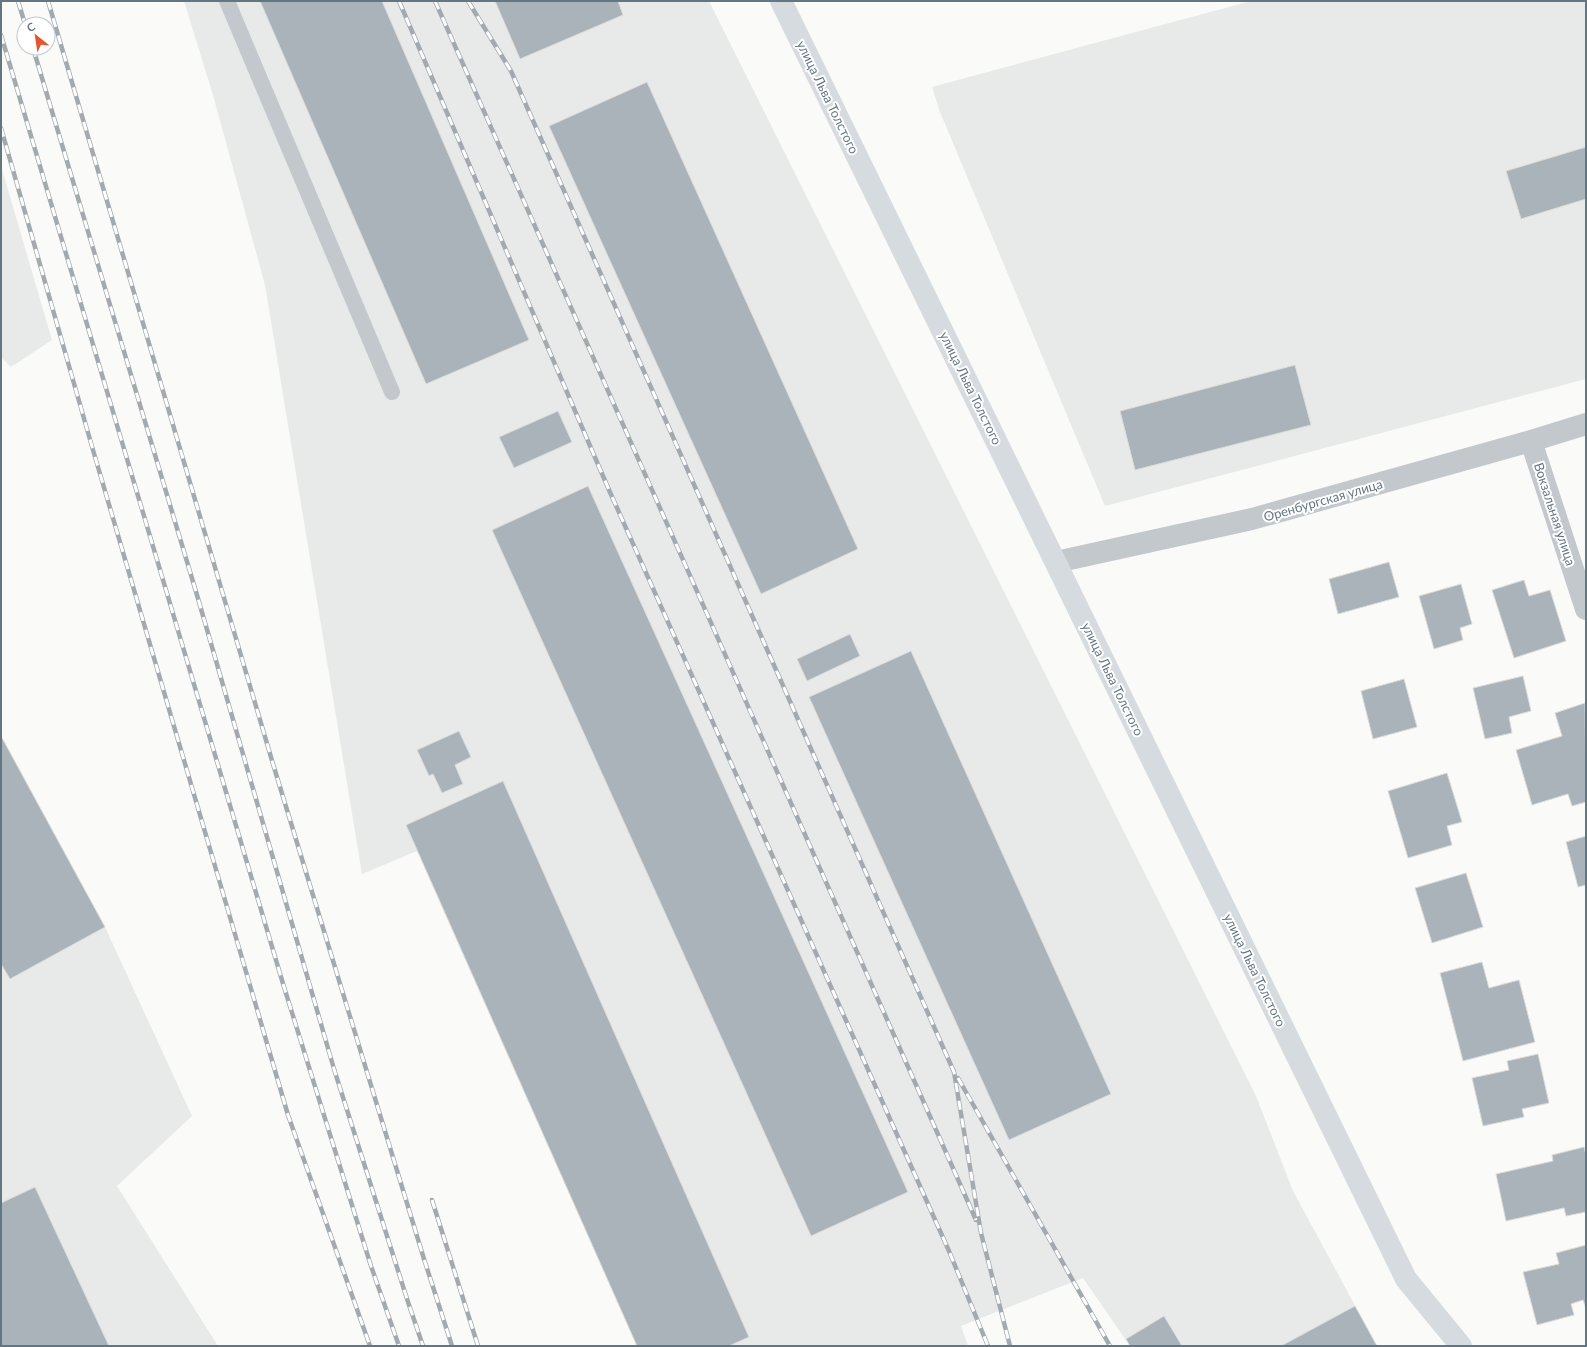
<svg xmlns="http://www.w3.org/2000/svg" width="1587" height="1347" font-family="Lato,sans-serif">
<rect width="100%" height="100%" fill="#fafaf8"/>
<path fill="#e8e9e9" d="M184,1H709L1256,1096L1293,1191L1377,1346H1130L1083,1278L961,1326L968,1346H637L417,851L362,874L265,285L213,95Z
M1251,1H1586V379L1105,506L940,112L932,87Z
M1,166L52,340L11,367L1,357Z
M1,736L105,927L192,1116L117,1186L218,1346H1Z"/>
<path fill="#aab3b9" stroke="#dcdcda" d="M260,1H382L529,340L426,384Z
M495,1H618L623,15L520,59Z
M647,82L858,549L761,594L549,126Z
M1586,147V199L1521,219L1506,171Z
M1295,365L1311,425L1135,470L1120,411Z
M558,411L572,442L514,468L499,437Z
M588,486L908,1192L811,1236L492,530Z
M1389,562L1399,597L1338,614L1329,579Z
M1524,580L1529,596L1550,590L1566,641L1514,658L1492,590Z
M1461,584L1472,624L1460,628L1463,640L1434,649L1419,596Z
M850,634L860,656L807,681L797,659Z
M911,651L1111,1094L1009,1140L809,697Z
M1523,676L1531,711L1509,717L1512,733L1485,739L1473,688Z
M1404,679L1417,727L1373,739L1361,691Z
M1585,703L1586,802L1572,806L1568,794L1532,805L1516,750L1562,736L1555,713Z
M459,731L471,757L455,765L463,784L442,793L433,774L429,776L417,750Z
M1,736L105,927L10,979L1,964Z
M1447,773L1462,822L1447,826L1452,845L1408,858L1388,791Z
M503,781L749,1337L729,1346H637L406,825Z
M1586,836V885L1578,887L1566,842Z
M1466,873L1483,927L1432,943L1415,888Z
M1482,962L1489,988L1519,980L1535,1042L1463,1061L1440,973Z
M1538,1054L1549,1103L1522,1109L1524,1117L1483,1126L1472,1078L1509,1070L1507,1061Z
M1584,1147L1586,1155V1212L1566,1216L1564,1208L1506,1221L1496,1174L1553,1161L1552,1155Z
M35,1187L109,1346H1V1203Z
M1586,1245V1309L1583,1300L1571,1304L1574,1315L1537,1325L1523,1272L1559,1264L1556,1253Z
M1355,1306L1377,1346H1281Z
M1164,1316L1182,1346H1130L1126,1339Z"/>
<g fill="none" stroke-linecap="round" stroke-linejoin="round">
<path stroke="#c3c8cc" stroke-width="16" d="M227,1L392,392"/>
<path stroke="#c3c8cc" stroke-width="22" d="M1531,441L1586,609
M1056,562L1252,519L1531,441L1586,424"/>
<path stroke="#d6dbdf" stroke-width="22" d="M781,1L1406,1279L1461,1346"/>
<defs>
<path id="rail" d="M18,1L25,24
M48,1L273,764L424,1259L452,1346
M399,1L609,490L949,1251L988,1346
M435,1L976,1220
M468,1L511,71L954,1072L981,1233L1010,1346
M1,35L284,987L371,1266L399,1346
M33,48L197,595L334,1069L408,1302L423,1346
M1,128L93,450L288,1115L370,1346
M958,1078L1110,1346
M432,1200L478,1346"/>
</defs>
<use href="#rail" stroke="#a2aab0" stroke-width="4.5"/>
<use href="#rail" stroke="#fff" stroke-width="3" stroke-dasharray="9" stroke-linecap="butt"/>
</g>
<g text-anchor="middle" stroke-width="4" stroke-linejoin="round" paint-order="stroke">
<g font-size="13" fill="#657683" stroke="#fff">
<text transform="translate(828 97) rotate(64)" y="5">улица Льва Толстого</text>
<text transform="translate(971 388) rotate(64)" y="5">улица Льва Толстого</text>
<text transform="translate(1323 500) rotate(-16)" y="5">Оренбургская улица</text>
<text transform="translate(1555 514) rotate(72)" y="5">Вокзальная улица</text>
<text transform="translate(1113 679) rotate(64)" y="5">улица Льва Толстого</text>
<text transform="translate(1255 970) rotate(64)" y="5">улица Льва Толстого</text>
</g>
</g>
<rect width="1587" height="1347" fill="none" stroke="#657683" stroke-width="4"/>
<g transform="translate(36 36) rotate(330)"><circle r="19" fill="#ffffff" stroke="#c1c8cd"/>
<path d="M0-3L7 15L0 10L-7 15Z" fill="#e4572e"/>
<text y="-6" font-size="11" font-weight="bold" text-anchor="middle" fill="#657683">С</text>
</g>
</svg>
